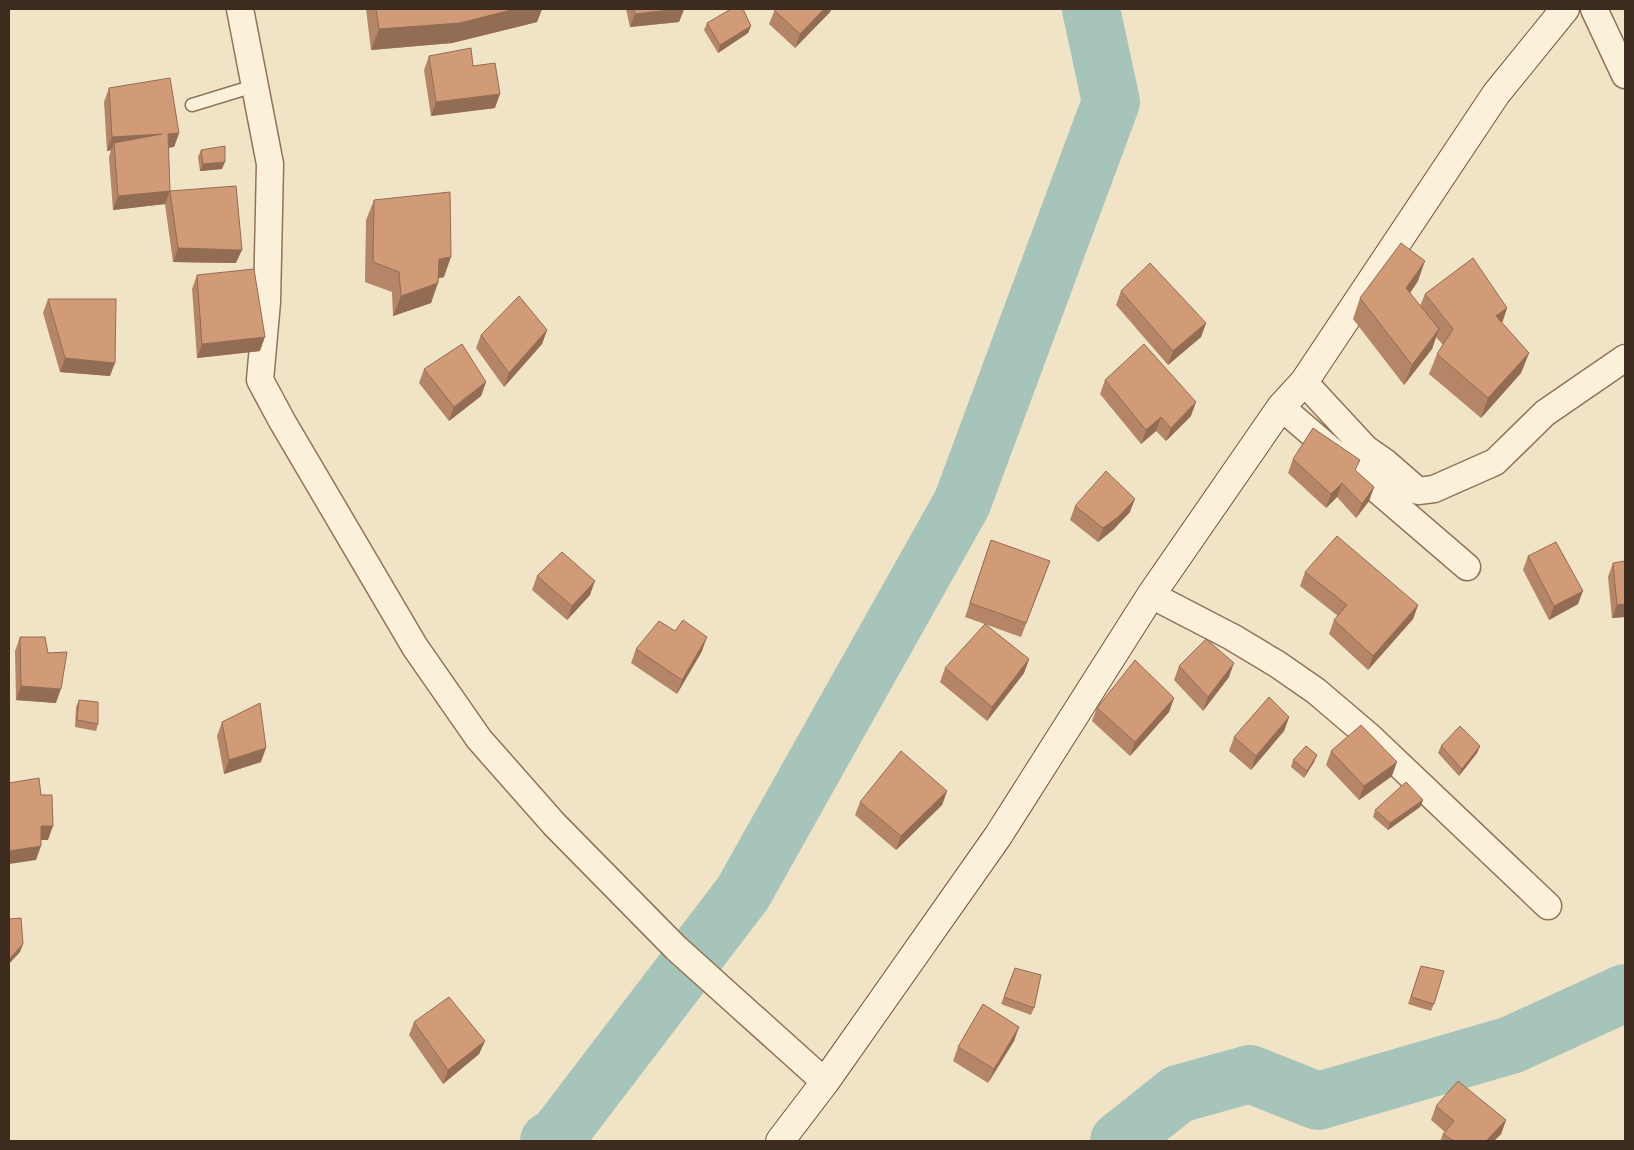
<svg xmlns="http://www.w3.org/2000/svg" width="1634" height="1150" font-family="'PT Serif',serif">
<rect width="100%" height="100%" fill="#f1e3c5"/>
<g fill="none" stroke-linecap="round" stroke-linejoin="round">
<path stroke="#a7c4bb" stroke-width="58" d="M549,1141L556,1138L743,893L962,503L1111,102L1091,9
M1119,1141L1178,1094L1250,1074L1318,1101L1511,1045L1625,993"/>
<defs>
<path id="lane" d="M192,105L254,86"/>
<path id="street" d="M240,9L270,164L267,302L260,380L282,421L415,647L479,739L554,824L676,948L825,1082
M1594,9L1625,75
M1304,382L1366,449L1386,463L1418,491L1434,489L1495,462L1545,413L1625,358
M1281,407L1467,567
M1151,595L1232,637L1277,664L1316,691L1370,737L1548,906"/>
<path id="secondary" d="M780,1141L825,1082L998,836L1151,595L1281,407L1304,382L1496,94L1565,9"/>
</defs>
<use href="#lane" stroke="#8e7459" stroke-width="15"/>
<use href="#street" stroke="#8e7459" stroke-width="29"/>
<use href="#secondary" stroke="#70553c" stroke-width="30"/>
<use href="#lane" stroke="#fbf0d9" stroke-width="12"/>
<use href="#street" stroke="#fbf0d9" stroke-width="26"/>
<use href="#secondary" stroke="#fbf0d9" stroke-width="28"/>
</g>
<path fill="#b58567" d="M366,9H542L537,22L452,43L371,50Z
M626,9H684L679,22L630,27Z
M775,9H831L830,12L795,48L769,24Z
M707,23L751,26L748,33L718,53L704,30Z
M429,56L473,66L495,108L431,116L424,70Z
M109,88L179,133L174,147L168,148L170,191L236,263L173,262L165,204L113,210L109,157L111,150L107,151L104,102Z
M201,150L222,169L200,171L198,157Z
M374,200L444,277L438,278L431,303L393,316L392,292L365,282L366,220Z
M197,275L260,351L197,358L192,289Z
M1418,281L1410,293L1420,306L1425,294L1507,308L1502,323L1529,353L1521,373L1481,418L1429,374L1437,354L1443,345L1436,337L1432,349L1404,385L1353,319L1360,298Z
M1121,291L1206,323L1201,337L1168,365L1116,305Z
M48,299L110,376L60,372L43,313Z
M547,330L542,344L504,387L476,348L481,335Z
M424,369L486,382L481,396L449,421L419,383Z
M1105,380L1191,416L1166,441L1156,431L1141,444L1100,394Z
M1293,459L1356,471L1374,487L1369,501L1356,518L1337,497L1326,508L1288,473Z
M1075,506L1130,512L1113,530L1098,542L1070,520Z
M991,540L1045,575L1021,637L965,617Z
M1528,556L1578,604L1549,620L1523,570Z
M1613,563L1625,617L1612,618L1608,577Z
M1305,572L1418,605L1413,619L1368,670L1329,634L1334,620L1338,616L1300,586Z
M537,576L590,595L567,620L532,590Z
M20,637L56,703L16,700L15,651Z
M636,649L702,651L677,694L631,663Z
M1029,659L1024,673L987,721L940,682L945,668Z
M1179,666L1229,677L1203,711L1174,680Z
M1174,698L1169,712L1130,756L1092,721L1097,708Z
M79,700L98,724L96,731L75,727L76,707Z
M1289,717L1284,731L1251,770L1229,751L1234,737Z
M222,722L261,762L224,774L217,736Z
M1441,746H1480L1477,753L1459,776L1438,753Z
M1331,751L1392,776L1359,800L1326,765Z
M1317,755L1314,762L1304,778L1291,767L1293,760Z
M947,791L942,805L896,850L855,815L860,802Z
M1423,800L1420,807L1388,830L1373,817L1375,810Z
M1421,966L1434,1004L1431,1011L1408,1004Z
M1015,968L1034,1008L1031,1015L1001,1004Z
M414,1022L485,1041L479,1054L443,1084L409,1035Z
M1019,1027L1014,1041L988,1083L953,1061L958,1047Z
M1436,1106L1506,1120L1501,1134L1494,1141H1440L1443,1134L1445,1132L1431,1120Z"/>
<path fill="#936c54" d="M515,9H542L537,22L452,43L371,50L379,29Z
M677,9H684L679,22L630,27L635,14Z
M824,9H831L830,12L795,48L800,34Z
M751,26L748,33L718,53L720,45Z
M500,94L495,108L431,116L436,102Z
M179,133L174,147L163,148L168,134Z
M162,134L114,143L111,150L107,151L112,137Z
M225,162L222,169L200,171L203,164Z
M170,191L165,204L113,210L118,196Z
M178,248L242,250L236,263L173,262Z
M451,257L444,277L432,280L439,259Z
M1425,261L1418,281L1399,309L1406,288Z
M438,283L431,303L393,316L401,296Z
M1507,308L1500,329L1496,316Z
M1206,323L1201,337L1168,365L1173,351Z
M1439,329L1432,349L1404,385L1412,365Z
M547,330L542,344L504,387L509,373Z
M265,337L260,351L197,358L202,344Z
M1529,353L1521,373L1481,418L1488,398Z
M65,358L115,363L110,376L60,372Z
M486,382L481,396L449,421L454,407Z
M1196,402L1191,416L1166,441L1171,428Z
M1161,417L1156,431L1141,444L1146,430Z
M1342,483L1337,497L1326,508L1331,494Z
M1374,487L1369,501L1356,518L1362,504Z
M1135,499L1130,512L1113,530L1098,542L1103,528Z
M595,581L590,595L567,620L572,606Z
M1583,591L1578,604L1549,620L1554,606Z
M1625,604V617L1612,618L1617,605Z
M1418,605L1413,619L1368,670L1373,656Z
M707,637L702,651L677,694L682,680Z
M1029,659L1024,673L987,721L992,707Z
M1234,663L1229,677L1203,711L1208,697Z
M21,686L61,689L56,703L16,700Z
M1174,698L1169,712L1130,756L1135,742Z
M1289,717L1284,731L1251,770L1256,756Z
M1480,746L1477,753L1459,776L1462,769Z
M266,748L261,762L224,774L229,760Z
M1317,755L1314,762L1304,778L1307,771Z
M1397,762L1392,776L1359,800L1364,786Z
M947,791L942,805L896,850L901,836Z
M1423,800L1420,807L1388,830L1390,823Z
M41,826H53L48,840H36Z
M41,846L36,860L9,864V851Z
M23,944L20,952L9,964V959Z
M1019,1027L1014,1041L988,1083L994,1069Z
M485,1041L479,1054L443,1084L448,1070Z
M1506,1120L1501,1134L1494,1141H1486Z"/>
<path fill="#d29b78" stroke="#936c54" d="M376,9H515L460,23L379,29Z
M634,9H677L635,14Z
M731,9H743L751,26L720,45L707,23Z
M775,9H824L800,34L774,10Z
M471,48L473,66L495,63L500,94L436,102L429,56Z
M170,78L179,133L168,134L170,191L118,196L114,143L162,134L112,137L109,88Z
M225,146V162L203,164L201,150Z
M236,186L242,250L178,248L170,191Z
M450,192L451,257L439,259L438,283L401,296L399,272L373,262L374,200Z
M1401,243L1425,261L1406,288L1439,329L1412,365L1360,298Z
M1473,258L1507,308L1496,316L1529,353L1488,398L1437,354L1453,329L1425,294Z
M1150,263L1206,323L1173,351L1121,291Z
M254,269L265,337L202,344L197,275Z
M519,296L547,330L509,373L481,335Z
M48,299H116L115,363L65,358Z
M462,344L486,382L454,407L424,369Z
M1144,344L1196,402L1171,428L1161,417L1146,430L1105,380Z
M1313,428L1360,460L1355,470L1374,487L1362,504L1342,483L1331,494L1293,459Z
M1106,471L1135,499L1118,517L1103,528L1075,506Z
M1337,536L1418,605L1373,656L1334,620L1347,605L1305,572Z
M991,540L1050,561L1026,623L970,603Z
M1556,542L1583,591L1554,606L1528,556Z
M562,552L595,581L572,606L537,576Z
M1625,561V604L1617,605L1613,563Z
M683,620L707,637L682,680L636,649L659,621L675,631Z
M985,624L1029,659L992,707L945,668Z
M20,637H45L48,653L67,652L61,689L21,686Z
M1206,639L1234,663L1208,697L1179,666Z
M1135,660L1174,698L1135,742L1097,708Z
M1269,697L1289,717L1256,756L1234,737Z
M79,700L98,702V724L77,720Z
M260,703L266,748L229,760L222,722Z
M1361,725L1397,762L1364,786L1331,751Z
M1460,726L1480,746L1462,769L1441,746Z
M1306,746L1317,755L1307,771L1293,760Z
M901,751L947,791L901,836L860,802Z
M39,778L41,795H52L53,826H41V846L9,851V783Z
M1406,782L1423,800L1390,823L1375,810Z
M21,918L23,944L9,959V919Z
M1421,966L1444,971L1434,1004L1411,997Z
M1015,968L1041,975L1034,1008L1004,997Z
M449,997L485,1041L448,1070L414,1022Z
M983,1004L1019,1027L994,1069L958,1047Z
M1458,1081L1506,1120L1486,1141H1454L1443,1134L1454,1121L1436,1106Z"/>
<rect width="1634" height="1150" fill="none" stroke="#3d2c1e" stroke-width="20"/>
</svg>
